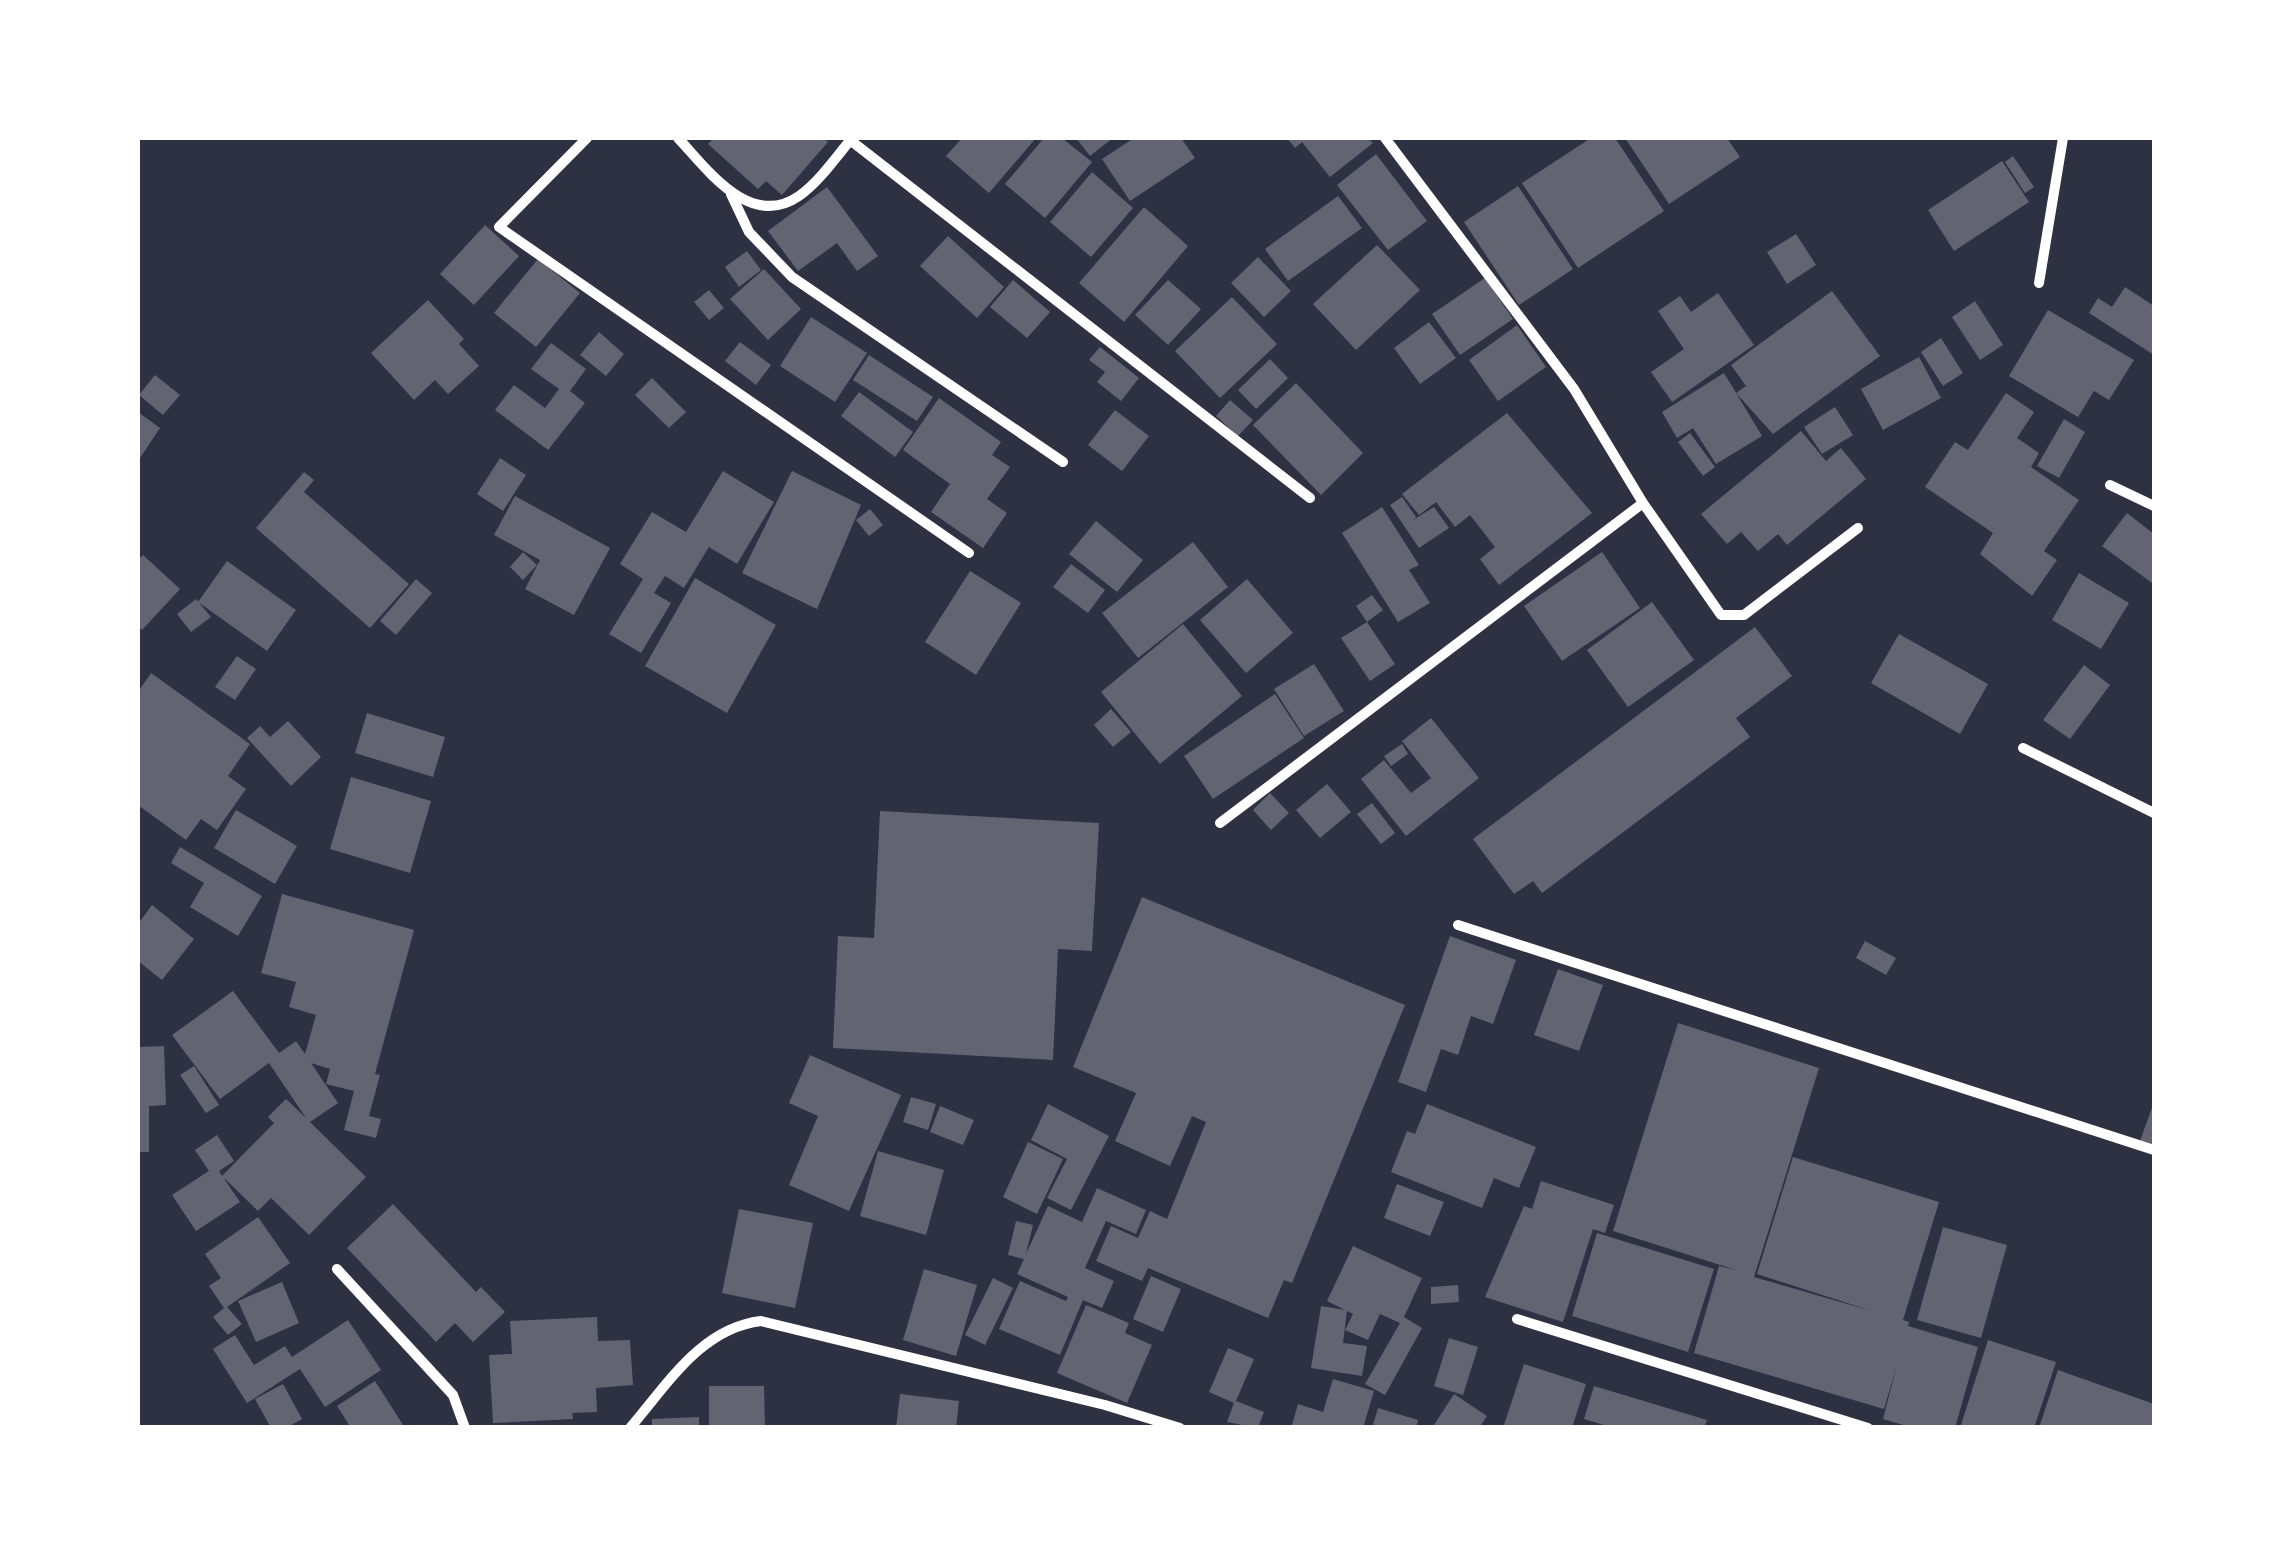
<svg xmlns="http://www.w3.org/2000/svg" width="2292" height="1565" font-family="Lora,serif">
<rect width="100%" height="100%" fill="#2d3142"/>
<path fill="#626471" d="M714,138H823L828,142L782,195L766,181L758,189L708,144Z
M962,138H1036L989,193L946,156Z
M1044,138H1062L1092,162L1045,218L1005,184Z
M1076,138H1113L1090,156Z
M1134,138H1181L1195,158L1130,201L1102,159Z
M1287,138H1368L1373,143L1330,177L1302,142L1295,148Z
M1591,138H1615L1664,211L1578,268L1522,183Z
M1625,138H1727L1740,157L1669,204Z
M1376,154L1427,221L1388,250L1337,185Z
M2013,156L2034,187L2025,193L2005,162Z
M2002,161L2029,202L1954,251L1928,210Z
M1092,172L1133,208L1091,257L1050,222Z
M1518,186L1573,269L1519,305L1464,222Z
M827,187L878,256L857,271L837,243L798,271L768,231Z
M1338,196L1362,228L1288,281L1265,249Z
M1144,207L1188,246L1124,322L1079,283Z
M485,225L519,256L474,305L440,274Z
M1796,234L1816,265L1787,284L1767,252Z
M948,236L1004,287L977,318L920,266Z
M1377,245L1420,290L1356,350L1313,304Z
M747,251L761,270L739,287L725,267Z
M1258,257L1291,291L1264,317L1231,283Z
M538,259L580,293L536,347L494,313Z
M764,269L801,309L768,340L730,299Z
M1485,278L1513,319L1460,355L1432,314Z
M1013,280L1050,312L1027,338L990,307Z
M1168,280L1201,309L1168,345L1135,315Z
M2125,287L2154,306V355L2089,313L2098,298L2112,307Z
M709,290L724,308L709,320L694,302Z
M1832,291L1880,356L1773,434L1736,393L1746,386L1731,365Z
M1718,293L1754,345L1672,402L1651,372L1684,349L1658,311L1680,296L1691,312Z
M1232,297L1277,344L1220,398L1175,351Z
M428,300L464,339L459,344L479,366L448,394L435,380L414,400L371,353Z
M1975,301L2003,345L1980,360L1952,317Z
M2048,310L2134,360L2109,400L2094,391L2078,417L2009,376Z
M811,317L867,353L835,402L780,366Z
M1429,322L1456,358L1420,384L1394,348Z
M1517,325L1546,367L1498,401L1469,360Z
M599,332L624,354L606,376L580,355Z
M1941,338L1963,373L1943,386L1921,352Z
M740,342L771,365L756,385L725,361Z
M551,343L586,369L570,391L585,403L548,450L495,410L514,385L545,408L559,389L531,369Z
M1100,347L1139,378L1121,401L1097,382L1105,372L1089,360Z
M869,355L933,397L917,421L853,380Z
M1919,357L1941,398L1883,430L1861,389Z
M1270,359L1288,378L1256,409L1238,390Z
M1724,373L1762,436L1716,464L1693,428L1677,438L1662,412Z
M155,375L180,395L163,415L139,395Z
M652,378L686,412L669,428L635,395Z
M1296,383L1363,453L1321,495L1253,425Z
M859,392L913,432L895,457L841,416Z
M2006,393L2034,412L2017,438L2039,453L2031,467L2079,500L2044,551L2057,560L2032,596L1980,554L1993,533L1925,487L1955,442L1968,450Z
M939,398L1001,442L992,455L1010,467L987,499L1007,513L983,548L931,512L950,484L903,450Z
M1230,400L1253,420L1238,436L1216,416Z
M1835,407L1853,435L1822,454L1804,427Z
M1115,410L1149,436L1122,471L1088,445Z
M138,412L160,428L138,461Z
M1507,413L1592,513L1499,585L1480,559L1495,547L1470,515L1455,527L1436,502L1419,515L1402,494Z
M2064,419L2085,432L2059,478L2037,466Z
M1801,431L1826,461L1841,448L1866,479L1787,545L1778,534L1758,551L1741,532L1727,544L1701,514Z
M1690,433L1715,467L1703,476L1678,442Z
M500,458L526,475L503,511L477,494Z
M723,471L774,502L737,564L709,547L684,588L665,576L654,593L671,603L641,653L609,634L643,579L620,564L652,512L686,532Z
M792,471L861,505L817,609L742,573Z
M304,472L314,480L304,492L409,584L370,628L256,528Z
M515,496L610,548L574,615L525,589L540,560L494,535Z
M1402,497L1416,517L1413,520L1434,507L1449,528L1419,548L1390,505Z
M1382,507L1419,565L1409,570L1430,603L1398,622L1342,533Z
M870,509L883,525L869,536L856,520Z
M2127,513L2154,534L2152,583L2102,546Z
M1096,521L1143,560L1117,592L1069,554Z
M1193,542L1228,587L1138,658L1102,613Z
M523,552L537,565L523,580L510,567Z
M1602,552L1640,608L1562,661L1524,606Z
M143,555L180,589L142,630L138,626V560Z
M227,561L296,610L267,651L198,602Z
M1071,564L1105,590L1088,613L1053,587Z
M970,571L1021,603L976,675L925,642Z
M2079,573L2129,603L2101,649L2052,620Z
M695,578L776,625L727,713L645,666Z
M416,579L432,593L396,635L380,621Z
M1247,579L1293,633L1246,673L1200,620Z
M1372,595L1383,610L1367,622L1356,606Z
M196,599L211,617L191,632L177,614Z
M1652,602L1694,660L1628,707L1587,650Z
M1367,622L1395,664L1370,681L1341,638Z
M1183,624L1242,696L1160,764L1101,692Z
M1755,627L1792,676L1736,718L1750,737L1542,893L1533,881L1514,894L1473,839Z
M1899,634L1988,684L1960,734L1871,683Z
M237,656L256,669L235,700L215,687Z
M1314,664L1344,711L1304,736L1274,689Z
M2084,665L2110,685L2070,739L2043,720Z
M151,673L250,744L228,776L246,789L217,830L201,819L186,840L138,805V692Z
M1275,694L1304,738L1213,799L1184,756Z
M1111,709L1131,732L1113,747L1094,725Z
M367,713L445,737L433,777L355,753Z
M1431,718L1479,778L1406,836L1361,779L1384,760L1411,793L1431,778L1402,741Z
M288,721L321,757L291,786L247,738L260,726L270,737Z
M1402,744L1408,754L1391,766L1384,756Z
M351,777L431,801L410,873L330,849Z
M1327,784L1351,812L1320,838L1296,810Z
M1270,793L1289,813L1271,830L1253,810Z
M1372,803L1395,833L1381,844L1357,814Z
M236,810L297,846L275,884L214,848Z
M880,811L1099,823L1092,951L1058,949L1053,1060L833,1048L838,936L874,938Z
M180,847L262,896L238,936L190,907L204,883L171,863Z
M282,894L414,930L375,1074L380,1075L369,1116L381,1119L376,1138L344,1130L354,1091L326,1084L330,1069L311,1063L338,1103L310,1122L366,1177L309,1235L271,1198L258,1211L223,1177L240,1202L196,1231L172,1195L209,1171L195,1150L217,1135L234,1161L219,1171L222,1176L274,1123L268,1117L286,1099L306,1118L269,1063L220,1099L172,1035L233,991L279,1053L296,1041L305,1054L316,1015L289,1007L296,982L261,973Z
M1142,897L1405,1005L1292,1283L1284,1280L1268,1318L1148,1268L1142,1281L1096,1261L1111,1226L1138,1238L1150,1211L1167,1219L1206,1122L1192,1116L1170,1166L1115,1141L1136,1093L1073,1067Z
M152,905L194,939L162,980L138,961V924Z
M1450,936L1516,960L1493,1024L1471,1016L1458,1055L1441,1049L1426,1092L1398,1082Z
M1865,941L1896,958L1886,975L1856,958Z
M1558,969L1603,985L1579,1051L1534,1035Z
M1678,1023L1819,1068L1754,1277L1872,1311L1757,1274L1793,1157L1939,1202L1903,1320L1909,1322L1908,1326L1978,1347L1955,1428H1913L1883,1419L1897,1365L1884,1409L1694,1353L1719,1266L1736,1270L1613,1231Z
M164,1046L166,1105L149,1106V1152H138V1047Z
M810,1055L901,1095L849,1211L789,1185L818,1116L789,1103Z
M194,1066L219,1105L206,1113L180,1075Z
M911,1097L936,1104L928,1130L903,1122Z
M2154,1102V1146L2140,1141Z
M1048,1104L1109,1136L1071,1210L1047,1198L1067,1159L1031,1140Z
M1427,1104L1536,1147L1519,1188L1494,1178L1482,1208L1391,1172L1407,1131L1415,1134Z
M940,1106L974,1120L963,1145L930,1132Z
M1028,1142L1063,1159L1037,1214L1003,1197Z
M878,1151L944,1170L926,1235L860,1216Z
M1541,1181L1614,1205L1605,1233L1593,1229L1563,1322L1485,1297L1524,1206L1532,1209Z
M1397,1184L1444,1202L1430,1236L1384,1218Z
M1097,1188L1146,1210L1136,1234L1106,1221L1085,1268L1114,1281L1102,1308L1083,1300L1060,1355L999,1329L1020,1281L1066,1301L1068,1297L1017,1274L1024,1259L1008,1255L1016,1221L1033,1225L1026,1254L1048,1206L1082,1222Z
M393,1204L476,1292L481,1287L505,1312L473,1342L455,1323L436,1342L347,1248Z
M739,1209L813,1223L795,1308L722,1293Z
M258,1217L290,1263L227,1307L242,1324L228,1335L213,1317L224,1308L209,1286L221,1278L205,1254Z
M1943,1227L2007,1245L1981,1338L1917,1320Z
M1597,1233L1714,1269L1688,1352L1572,1316Z
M1353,1246L1422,1278L1404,1317L1422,1328L1385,1395L1365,1384L1400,1323L1380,1314L1368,1340L1345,1330L1353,1314L1347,1311L1343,1343L1367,1346L1362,1376L1311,1368L1321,1306L1345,1310L1327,1301Z
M924,1269L977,1285L956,1356L903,1340Z
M1151,1276L1181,1289L1163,1332L1133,1319Z
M993,1278L1013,1288L985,1345L965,1335Z
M282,1282L299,1323L256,1342L238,1301Z
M1458,1285L1459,1302L1431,1304V1287Z
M1086,1305L1129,1323L1125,1333L1152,1345L1127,1403L1057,1373Z
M597,1317L598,1341L630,1340L633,1385L596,1388L597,1412L572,1413L573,1419L493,1423L489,1355L512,1354L510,1321Z
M348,1320L381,1370L325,1407L300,1369L247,1403L213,1349L235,1335L254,1365L285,1346L292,1357Z
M1449,1338L1478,1347L1463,1395L1434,1386Z
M1988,1340L2056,1362L2034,1428H1960Z
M1228,1348L1254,1359L1236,1401L1264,1412L1258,1428L1227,1422L1234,1403L1209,1392Z
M1524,1364L1586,1384L1572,1428H1503Z
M2058,1370L2154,1404V1428H2039Z
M1333,1379L1374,1391L1363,1428H1291L1298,1404L1323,1412Z
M375,1381L405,1428H351L337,1406Z
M283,1384L302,1419L286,1428H271L255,1399Z
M709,1386H764L765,1428H709Z
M1594,1386L1707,1420L1704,1428H1614L1584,1419Z
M900,1394L959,1401L956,1428H896Z
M1454,1394L1487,1416L1479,1428H1432Z
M1378,1408L1418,1420L1416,1428H1372Z
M699,1417V1428H652V1419Z"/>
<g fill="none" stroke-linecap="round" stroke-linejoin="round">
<path stroke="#fff" stroke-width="10" d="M587,138L499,227L969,553
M678,138C707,169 750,230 799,196C819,182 837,156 852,138
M1385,138L1574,389L1643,503L1721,615H1744L1858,528
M850,140L1310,498
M731,194L749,232L792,277L1063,462
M2039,283L2063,138
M2110,485L2154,506
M2023,748L2154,813
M1220,823L1643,503
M1458,925L2154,1150
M337,1269L453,1395L465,1428
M1517,1319L1868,1428
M630,1428C667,1385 701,1328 761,1321L1105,1405L1180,1428"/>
</g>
<rect width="2292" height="1565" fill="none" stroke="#ffffff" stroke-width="280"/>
</svg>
